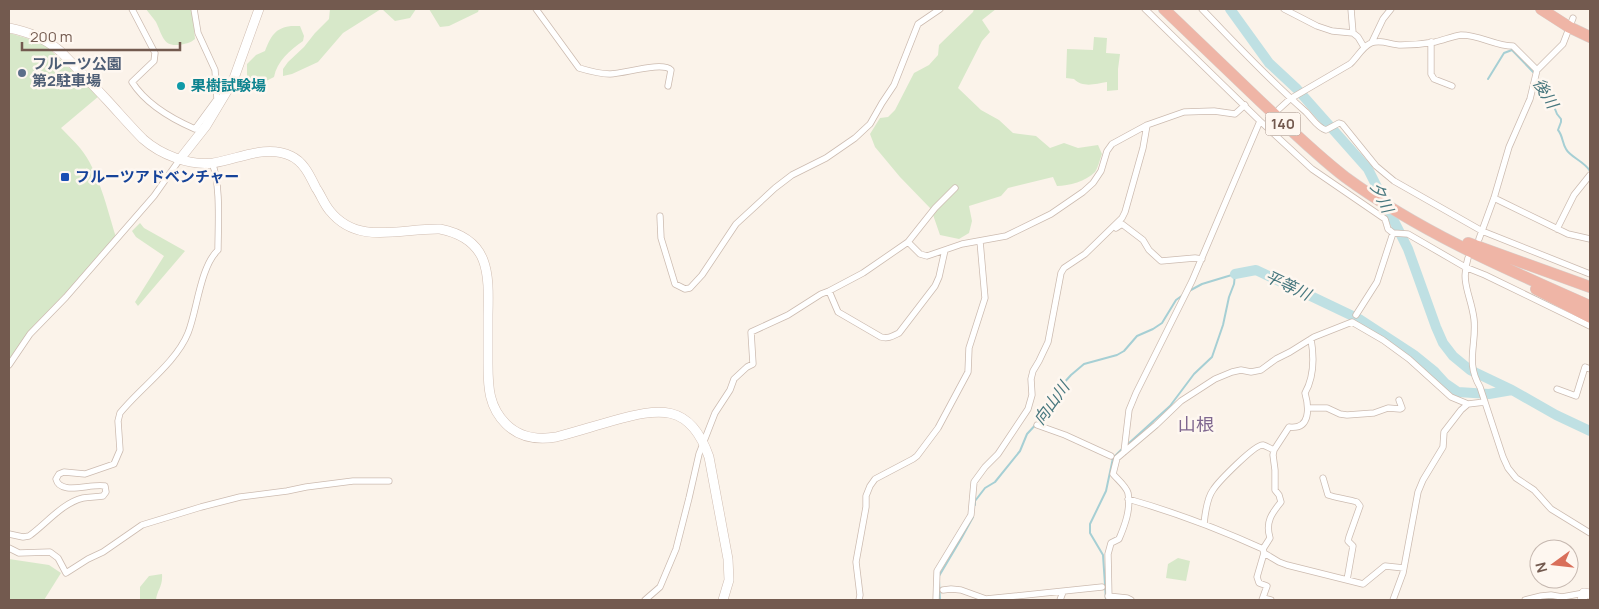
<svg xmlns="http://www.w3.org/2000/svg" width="1599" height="609" font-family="Manrope,'Noto Sans JP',sans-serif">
<rect width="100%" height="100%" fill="#fbf3ea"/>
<path fill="#d7e8c9" d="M146,9H192L195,39C191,42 189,43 184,44C163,49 163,36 156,22C153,18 149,13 146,9Z
M330,9H381L343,33L318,62L292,74L283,76V69L288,62L304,47L315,33L329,19Z
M382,9H416L410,18L395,21Z
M429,9H479L478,12L449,26L440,27Z
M974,9H996L982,20L990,32L982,41L958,88L981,110L999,120L1013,133L1036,136L1050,148L1064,143L1078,148L1098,145L1102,154C1100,159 1098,168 1095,172C1086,181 1069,186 1057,186L1053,177L1008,188L1001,196L969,206L972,221L969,233L959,239L940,235L931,209L900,177L875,147L870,134L880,118L888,117L895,110L914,73L929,65L938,55L939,45L973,12Z
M291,26H300L304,36L303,41C290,50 277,61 274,77L256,86L247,81V64L256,55L265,51C271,36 275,28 291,26Z
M9,33L43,43L99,96L61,128C67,134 74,141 80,148C99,171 107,209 116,237L77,281L34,325L9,361Z
M1094,37L1107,38L1106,53L1120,54L1118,69V90L1107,91V82C1095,84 1083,88 1074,79L1066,78L1067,49L1093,50Z
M140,223L144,228L185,251L138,306L135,302L164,256L136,237L132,231Z
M1178,558L1190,561L1186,581L1166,578L1168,564Z
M9,559L49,565L61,573L44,600H9Z
M162,574C163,587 157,590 156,600H140V587L149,576Z"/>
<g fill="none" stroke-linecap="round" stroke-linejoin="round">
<path stroke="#a6cfd4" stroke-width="2" d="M1537,78L1543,89L1551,99L1557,114L1561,119V122L1558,130C1563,136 1562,143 1566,149C1570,157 1584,161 1590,171
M1488,79L1504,53L1512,50L1535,74
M1128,444L1170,406L1194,374L1212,357L1223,325L1229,297L1234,284L1235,274L1202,284L1189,291
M975,505V501L985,488L995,482L1020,451L1027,434L1050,409L1062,385L1071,375L1084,364L1117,355L1124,351L1137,336L1153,329L1162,323L1176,300L1183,295
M939,576L961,539L973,517
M939,580L940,600
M1106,600L1103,555L1090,533V524L1106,491L1113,458L1122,449
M1539,600L1546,599L1557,600"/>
<path stroke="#bfe0e3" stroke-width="10" d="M1230,9L1269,63L1297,89L1368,169L1408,249L1436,327L1443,343L1453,356L1470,370L1512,390
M1235,274L1256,270L1359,319L1414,355L1435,372L1445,383L1458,392L1489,394L1512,390L1556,415L1590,431"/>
<defs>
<path id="street" d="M132,9L155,53L154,61L132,82C146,104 172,119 195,129L217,99
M194,9L198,33L215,70L217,99L220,100
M536,9L579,68C589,71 599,74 610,74C624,74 662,61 671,70L668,86
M1145,9L1260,121L1312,169L1385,219L1388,229L1393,233L1408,234L1465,267L1485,275L1590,326
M1202,9C1236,44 1269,80 1306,112C1312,118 1318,128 1326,130L1339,123L1342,124L1376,166L1394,181L1482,231L1590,274
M1284,9L1317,26L1332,31L1353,33L1358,37L1364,47
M1351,9L1353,33
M1372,42L1383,19L1391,9
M1431,42V74L1434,79L1452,86
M1279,109L1290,99L1350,64C1357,58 1362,47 1371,43C1381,39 1391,45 1401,45C1413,45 1424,44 1435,42C1444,40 1453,36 1461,35C1480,35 1495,46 1513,46L1537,70
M1494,198L1568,234L1590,239
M660,216L661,238L675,284L685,289L690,288L702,275L736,224L775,188L792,175L826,158L855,138L870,124L882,103L894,85L918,24L940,9
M1116,228L1122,224L1143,240L1149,250L1161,261L1195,258L1202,259
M1557,229L1574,195L1590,175
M1479,239L1494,198L1509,147L1530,99L1537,70L1563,44L1573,18
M908,242L935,208L955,188
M1468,258C1460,283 1471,295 1474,319C1477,344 1465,362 1480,387L1503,457L1508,468L1516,478L1534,490L1551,509L1590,533
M829,291L838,312L881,337C888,339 893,336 899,333L935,286L939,277L945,250
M1356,315L1377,282L1393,233
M9,365L30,334L66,297L154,196L180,159
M1557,389L1576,396L1585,367L1590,369
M1308,408H1327L1340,414L1347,415L1374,413L1388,408L1400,409L1402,408L1399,400
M1037,425L1065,435L1111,456
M1124,452L1129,410L1136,393L1192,281L1260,121
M1323,478L1328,495C1337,498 1347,499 1357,502L1360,506L1349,537L1348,541L1353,546L1347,580
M1128,499C1174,512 1219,529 1263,549L1264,553L1257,577L1259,583L1267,586L1262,600
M1204,524C1205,514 1207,498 1213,490C1218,482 1255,444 1263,445C1267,446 1271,449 1274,450
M9,534L23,537L29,536C46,524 62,503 83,498C90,497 96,497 103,496L106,492L105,486C91,483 60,496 56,479L59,474L64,472L85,474L114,464L120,450L118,421L120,413C140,388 176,363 188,333C197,311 200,267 218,250C218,227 221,183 212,163
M9,548L19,553L50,552L58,558L66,573L88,559L103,552L142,525L201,507L240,497L287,491L306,487L353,481H389
M1263,549L1270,538C1265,522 1272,513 1281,502L1279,495L1275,490V470L1273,455L1274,450L1289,427C1311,430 1309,407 1305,393C1314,377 1314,356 1311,339
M1264,553L1279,562L1287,565L1363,584L1385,566L1404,568
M943,590L951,589L961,590L986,599L1102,587
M1108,596L1127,598L1131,600
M1263,598L1271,600
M645,600L660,587L676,549L689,498L699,454L715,413L730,390L734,379L747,367L753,364L751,332L788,315L821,294L829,291L863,273L908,242L920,254L927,256L962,244L1006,236L1051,214L1083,192L1093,183L1101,171L1107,151L1112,144L1147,125L1184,112L1214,111L1235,114L1245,105
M859,600L860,595L856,562L866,507V496L870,486L875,479L913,459L917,456L938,428L968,372L969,348L985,298L980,241
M936,600L937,571L971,515L974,482L985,467L998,454L1028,409L1032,395L1031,379L1033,371L1039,361L1048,342L1061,273L1064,268L1085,254L1122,218L1125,212L1143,148L1147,125
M1060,600L1063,592
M1109,600L1108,554L1111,543L1119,539C1125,525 1131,509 1128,493C1126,486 1118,480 1113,474L1117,458L1156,425L1181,401L1215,379L1232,372L1241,370L1251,372L1261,370L1276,359L1290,352L1314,337L1352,322L1383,340L1409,359L1451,397L1468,404
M1393,600L1403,573L1418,492L1423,480L1443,447L1444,432L1461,410L1468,404L1485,402
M1525,600L1541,596L1551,595L1562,597L1584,593"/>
<path id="secondary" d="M9,28C29,32 44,38 60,51C76,67 92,84 107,100C119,113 131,127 143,139C161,155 190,166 213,163C239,159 266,144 291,156C304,162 310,176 316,188C321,195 324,204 330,211C358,246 401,228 440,229C490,239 489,273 488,315C488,331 488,348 488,364C488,388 489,407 506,424C520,438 538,440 556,437C575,432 594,426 612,421C659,408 690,402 709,457L728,559L729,580L723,600
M180,159L206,126L233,81L259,9
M1582,600L1584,593L1590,594"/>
<path id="highway" d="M1164,9C1196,40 1228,70 1260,101C1288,127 1315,154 1345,177C1420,232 1506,269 1590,306
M1541,9L1569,27L1590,37
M1468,243L1590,287
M1536,289L1590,317"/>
</defs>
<use href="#street" stroke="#ccbbb0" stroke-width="7"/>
<use href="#secondary" stroke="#d0bdb1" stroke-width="10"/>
<use href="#highway" stroke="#d8d1ce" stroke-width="12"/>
<use href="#street" stroke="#fff" stroke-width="5.5"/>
<use href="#secondary" stroke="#fff" stroke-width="9"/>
<use href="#highway" stroke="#efb5a6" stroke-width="11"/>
</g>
<circle fill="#5c6f8a" stroke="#fef7f0" stroke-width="2" cx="22" cy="73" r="5"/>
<circle fill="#0f9aa8" stroke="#fef7f0" stroke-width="2" cx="181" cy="86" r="5"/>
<rect fill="#1a4fb4" stroke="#fef7f0" stroke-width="2" x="60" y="172" width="10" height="10" rx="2.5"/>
<g text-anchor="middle" stroke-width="5" stroke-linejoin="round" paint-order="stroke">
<rect fill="#fef7f0" stroke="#9d897f" stroke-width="1" x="1265.5" y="112.5" width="35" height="23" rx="4"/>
<g font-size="14" font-weight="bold" fill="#735a4f">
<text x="1283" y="129">140</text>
</g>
<g font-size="15" font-weight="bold" fill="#4e5e75" stroke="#fef7f0" text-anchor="start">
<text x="32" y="69">フルーツ公園<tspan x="32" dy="17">第2駐車場</tspan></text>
</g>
<g font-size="15" font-weight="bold" fill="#0d838f" stroke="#fef7f0" text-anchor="start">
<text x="191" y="91">果樹試験場</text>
</g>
<g font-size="15" font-weight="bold" fill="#164399" stroke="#fef7f0" text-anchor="start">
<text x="75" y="182">フルーツアドベンチャー</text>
</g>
<g font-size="16" font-style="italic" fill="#47777e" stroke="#fef7f0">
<text transform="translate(1546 93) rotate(59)" y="6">後川</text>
<text transform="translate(1382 197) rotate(64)" y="6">夕川</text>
<text transform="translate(1288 285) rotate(25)" y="6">平等川</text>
<text transform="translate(1051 403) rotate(-54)" y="6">向山川</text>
</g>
<g font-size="18" fill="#7f678f" stroke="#fef7f0">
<text x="1196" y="431">山根</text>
</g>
</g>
<rect width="1599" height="609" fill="none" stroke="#735a4f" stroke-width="20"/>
<g transform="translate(1554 564) rotate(255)"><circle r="24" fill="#fef7f0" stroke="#c6b8b0"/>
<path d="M0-4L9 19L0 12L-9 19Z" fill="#d96f5a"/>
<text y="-8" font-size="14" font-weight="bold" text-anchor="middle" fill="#735a4f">N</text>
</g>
<path d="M22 42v8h158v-8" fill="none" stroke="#735a4f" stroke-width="2.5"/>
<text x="30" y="42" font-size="15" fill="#735a4f" stroke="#fef7f0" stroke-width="4" paint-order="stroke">200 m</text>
</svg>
